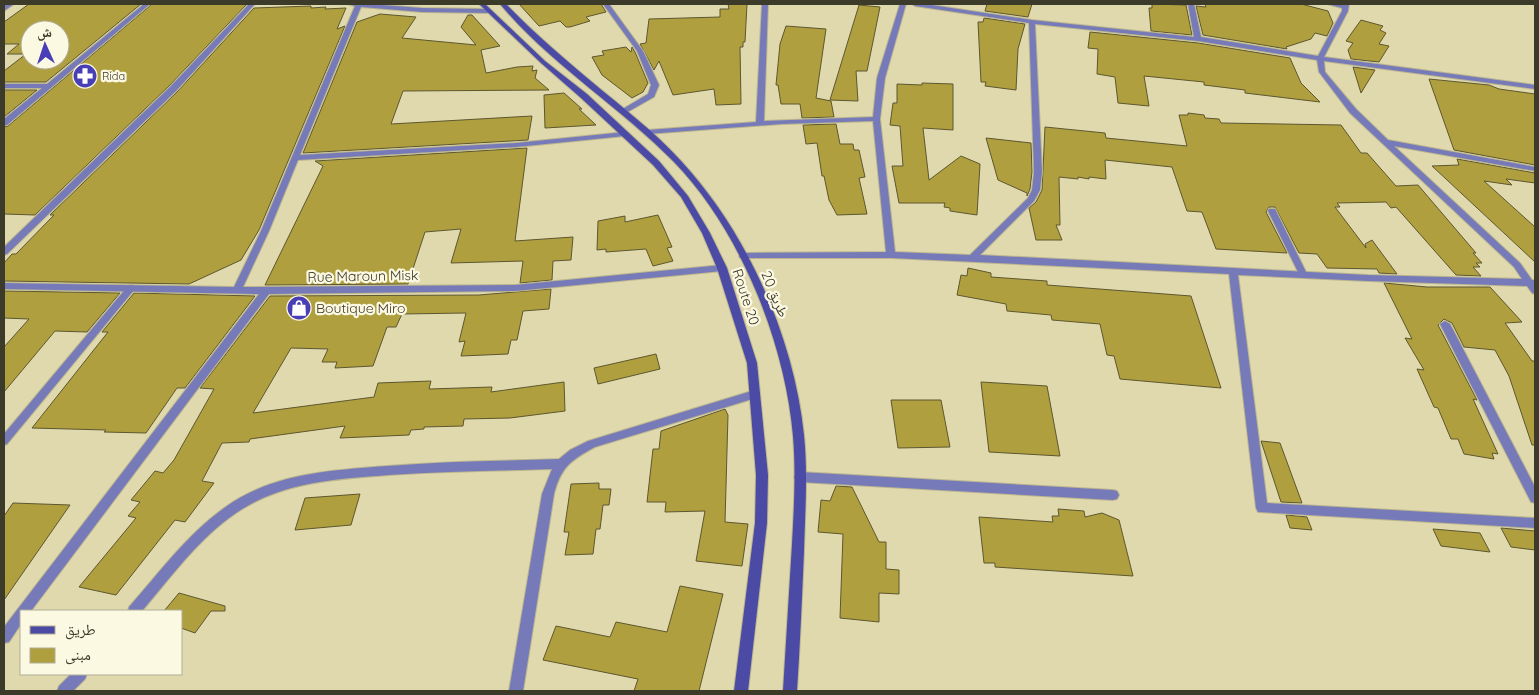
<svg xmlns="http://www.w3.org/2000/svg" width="1539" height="695" font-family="Quicksand,'Noto Naskh Arabic',sans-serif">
<rect width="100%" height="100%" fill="#e0d9ad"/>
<path fill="#af9f3e" stroke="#5d5730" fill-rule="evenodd" d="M29,4H141L46,82H4V71L26,54H7L19,44H4V22ZM30,30H60V60H30Z
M152,4H247L169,86L35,215L4,214V127L8,126Z
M519,4H601L606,12L586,17L590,21L570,27H566L560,21L539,26Z
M728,4H747L745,42H743V47H740L741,104L716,105L714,89L673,95L659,61L654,70L640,44L646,43L649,19L720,17V9H729Z
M987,4H1032L1028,17L985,11Z
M1152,4L1186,5L1192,35L1151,31L1149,8H1152Z
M1205,4H1301L1328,11L1333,23L1327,36L1315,33L1311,39L1286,47L1287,49L1203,35L1196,6L1206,7Z
M859,5L880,7L867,71H856L858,101L830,100Z
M311,6V8L326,7L325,9L346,8L337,29L345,26L259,230L241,260L189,284L4,281V263L12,254H16L54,215H50L177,92L254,8Z
M380,14L416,17L402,38L476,45L461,27L468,15H472L500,46L481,50L486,73L517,67L533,66L532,71L537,70L535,78L549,90L403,91L391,124L532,116L528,140L303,153L357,22Z
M984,18L1025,24L1018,49L1016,90L985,86L986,82H981L978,22H983Z
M1361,20L1383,26L1380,30L1386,33L1379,44L1389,46L1379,62L1351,59L1348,50L1353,43L1346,41Z
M786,26L826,29L816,98L831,101L834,117L802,118L800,104H781L778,85H776L780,44Z
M1090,32L1198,43L1290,58L1301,83L1320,102L1245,93V90L1204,85V82L1144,76L1149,106L1118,103L1115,77L1097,74L1098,49L1088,48Z
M626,47L631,52L632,47L635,52L648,83L643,92L632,98L602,75L592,57L604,55L602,51Z
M1353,67L1375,70L1361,93Z
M1429,79L1489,85L1499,89L1535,94V165L1454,150Z
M922,83L953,84V130L923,128L929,180L961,156L980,164L977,215L950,211V208L944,207L945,203H899L892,166H903L900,126L890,125L893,103H897V84L922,85Z
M4,90H37L4,117Z
M564,93L582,109H579L596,125L545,128L544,95Z
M1188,113L1204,115L1205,118L1219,119L1221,123L1341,125L1361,153H1367L1396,186L1418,185L1476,253H1473L1482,263H1476L1480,267H1473L1481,276L1456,275L1396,207L1391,208L1386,202L1337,203L1340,207H1335L1366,248L1365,244L1372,240L1397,274L1379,273L1377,269L1327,268L1317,254L1299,253L1275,207H1269L1266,212L1287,253L1216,249L1202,212L1187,211L1172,167L1105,160L1106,179L1089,177V179L1078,177V179L1059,177L1060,225H1056L1062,240H1036L1029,208L1036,202L1042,190L1045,127L1105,133L1106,138L1187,146L1179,115H1188Z
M836,124L840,144H853L854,150H859L865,177L859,178L867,214L837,215L829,200L824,176H822L817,143L806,144L803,125Z
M986,138L1031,143L1032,172L1030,189L1027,196V193L998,180Z
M527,148L515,241L573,237L571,260L553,261L552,280L520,283L523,261L451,263L461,229L425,232L408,284L265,285L323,166L315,161Z
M1457,159L1535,173V183L1506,179L1512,185L1484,181L1535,227V262L1432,166L1459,165Z
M658,215L672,247L667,248L673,261L653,266L646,249L606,252V249L597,250L598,221L625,216V222Z
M968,268L991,273V277L1047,281V285L1191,296L1221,388L1120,379L1114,356L1107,355L1100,324L1052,320L1051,315L1007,311L1006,304L957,295L961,275L967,276Z
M1384,283L1427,287H1490L1522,322L1505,323L1532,361H1535V445H1532L1509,376L1495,350L1464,347L1452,323L1444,319L1438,325L1477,400L1473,399L1498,454L1492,453L1494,459L1464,454L1458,439H1451L1438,408L1434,407L1417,369L1424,370L1405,338L1412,339Z
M551,289L549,309L523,311L517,340H511L508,354L461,356L465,341L459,342L466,313L402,314L396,327H387L373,366L335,368L337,362H322L328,349L291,348L253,413L374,397L378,383L431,381L429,389L492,387L491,392L564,382L565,411L510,418L464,419L463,426L424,427V429L411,430L409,435L340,438L345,426L250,439L249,442L222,443L202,481L214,483L185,522L175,520L116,595L79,587L136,518L128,516L140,502L131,500L155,471L163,473L174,460L214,389L200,388L270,296L479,295Z
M4,291L120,293L87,332L55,331L4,392V347L29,319L4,318Z
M134,293L255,296L185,388H177L146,433L104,432L106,430L32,428L108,332H102Z
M656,354L660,369L598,384L594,368Z
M981,382L1047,386L1060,456L989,452Z
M891,400H941L950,447L898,448Z
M725,409L728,415L725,522L748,524L742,566L696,561L705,511L665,512L666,502H647L653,449H659L661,431Z
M1261,441L1280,443L1302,503L1281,502Z
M599,483V489H611L609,505H603L600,529H596L593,554L565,555L569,532H564L571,484Z
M836,486L852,487L879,542H886V569L899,570V594L879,593V622L840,618L843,534L818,532L821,500L830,501Z
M360,494L351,525L295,530L305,498Z
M13,503L70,505L4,600V516Z
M1058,509L1084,511L1085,517L1102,513L1119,520L1133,576L995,567V563H984L979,517L1053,522L1052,516H1059Z
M1286,515L1307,517L1312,530L1290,528Z
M1501,528L1535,531V550L1511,547Z
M1433,529L1480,533L1490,552L1441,546Z
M680,586L723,594L699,691H634L638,679L543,660L556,626L610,637L616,622L667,632Z
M179,593L225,606V611H211L195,633L181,628V611H164Z"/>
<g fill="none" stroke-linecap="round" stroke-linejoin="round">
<defs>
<path id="service" d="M1269,209H1275L1276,211L1307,274L1306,276L1303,277L1299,274L1268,211Z
M131,285L134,286L135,288L134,290L7,444L4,445V434L128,286Z"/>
<path id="minor" d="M7,4H14L4,11V6Z
M144,4H150L7,125H4V119L42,88H4V84H47Z
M249,4H255L176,91L7,254L4,255V247L170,87Z
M347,4H369L422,8L488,9L491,11L488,13L422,12L361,7L300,155L516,143L625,132L629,134L625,136L516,147L298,160L269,231L243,287L515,285L722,265L727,268L722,271L515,291L269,294L31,611H21V624L9,642L4,643V627L259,294L4,289V283L234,287L261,231L355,6Z
M603,4H609L643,51L659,85L654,97L624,114L620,112L621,110L648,94L651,85L637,51Z
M762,4H768L764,121L873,117L877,78L900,4H906L885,78L880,119L895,252L970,255L1028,198L1032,190L1034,172L1029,23L915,6L912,4H925L1032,20L1194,37L1188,4H1194L1201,37L1318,56L1342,11V8L1327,4H1349L1348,11L1324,57L1535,85V89L1324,61L1325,72L1356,109L1388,140L1535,167V171L1394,146L1520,263L1532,280H1535V294L1532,293L1527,286L1368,281L1238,275L1267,503L1535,518V528L1258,512L1256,508L1229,274L891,258H740L739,256L743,253L886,252L873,121L782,124L647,134L643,132L647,130L756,122ZM1035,24L1198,41L1317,60L1319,72L1350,113L1514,267L1522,279L1368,275L980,255L1034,201L1040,190L1042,172Z
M1445,321L1450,324L1535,487V503L1531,502L1440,324Z
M755,390L759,391L760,394L759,397L595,447C571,460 561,467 554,494L523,691H509L542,494L552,469C497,471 443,471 389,475C336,479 281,482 236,513C198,539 171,577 142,611H128L129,607C160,572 188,533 227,506C274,473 333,470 387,466C444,461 501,461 559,459L570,450L588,441Z
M800,472L1113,490L1117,491L1119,495L1117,499L1113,500L800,482L796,480L794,477L796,474Z
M71,674H87L85,679L73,691H57L59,686Z"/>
<path id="secondary" d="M479,4H485L545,61L587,94L659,161L688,196L710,233L727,268L757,363L768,475L767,523L748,691H734L755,523L756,475L747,363L717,268L702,233L681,197L653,165L581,98L541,63Z
M500,4H506C533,32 562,57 592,82C622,107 655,132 682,162C748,234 794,338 804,435C808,474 805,513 804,551C802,598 800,645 797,691H783C786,642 789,593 792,544C794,508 796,472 793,436C785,342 740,230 674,162C619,106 550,64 500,4Z"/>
</defs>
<use href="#service" stroke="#bcb690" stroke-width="2"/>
<use href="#minor" stroke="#bcb690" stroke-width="2"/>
<use href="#secondary" stroke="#bcb690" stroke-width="2"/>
<use href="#service" fill="#767ab8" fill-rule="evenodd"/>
<use href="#minor" fill="#767ab8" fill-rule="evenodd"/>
<use href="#secondary" fill="#4b4aa4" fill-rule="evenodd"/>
</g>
<defs>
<symbol id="pharmacy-disc" viewBox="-11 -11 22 22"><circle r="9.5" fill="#483eb5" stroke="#fcf9e3"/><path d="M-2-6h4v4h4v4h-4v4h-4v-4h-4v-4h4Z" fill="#fff"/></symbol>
<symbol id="shop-disc" viewBox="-11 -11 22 22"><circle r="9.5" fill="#483eb5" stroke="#fcf9e3"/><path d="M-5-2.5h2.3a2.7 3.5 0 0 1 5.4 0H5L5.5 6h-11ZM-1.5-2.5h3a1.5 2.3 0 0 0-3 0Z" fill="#fff"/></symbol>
</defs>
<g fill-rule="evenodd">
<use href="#pharmacy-disc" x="71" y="62" width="28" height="28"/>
<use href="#shop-disc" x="285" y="294" width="28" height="28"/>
</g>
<g text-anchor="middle" stroke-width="4.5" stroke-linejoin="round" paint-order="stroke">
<g font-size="11" fill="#3c3a28" stroke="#fcf9e3" text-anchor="start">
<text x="102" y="80">Rida</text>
</g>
<g font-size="14" fill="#3c3a28" stroke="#fcf9e3">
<text transform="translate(363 276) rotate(-1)" y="5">Rue Maroun Misk</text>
<text transform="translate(775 294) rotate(67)" y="5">طريق 20</text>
<text transform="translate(746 297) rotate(72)" y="5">Route 20</text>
</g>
<g font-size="14" fill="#3c3a28" stroke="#fcf9e3" text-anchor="start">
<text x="316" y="313">Boutique Miro</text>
</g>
</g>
<rect width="1539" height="695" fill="none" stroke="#3c3a28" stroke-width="10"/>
<rect x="20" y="610" width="162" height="65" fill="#fcf9e3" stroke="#afad98"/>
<rect x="30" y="626" width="25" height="8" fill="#4b4aa4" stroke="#afad98"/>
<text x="65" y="635" font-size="15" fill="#3c3a28">طريق</text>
<rect x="30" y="648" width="25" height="15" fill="#af9f3e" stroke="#afad98"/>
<text x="65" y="660" font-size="15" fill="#3c3a28">مبنى</text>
<g transform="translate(45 45) rotate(357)"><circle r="24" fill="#fcf9e3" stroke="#afad98"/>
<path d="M0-4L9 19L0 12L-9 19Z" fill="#483eb5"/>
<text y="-8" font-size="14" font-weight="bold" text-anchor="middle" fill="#3c3a28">ش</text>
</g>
</svg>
